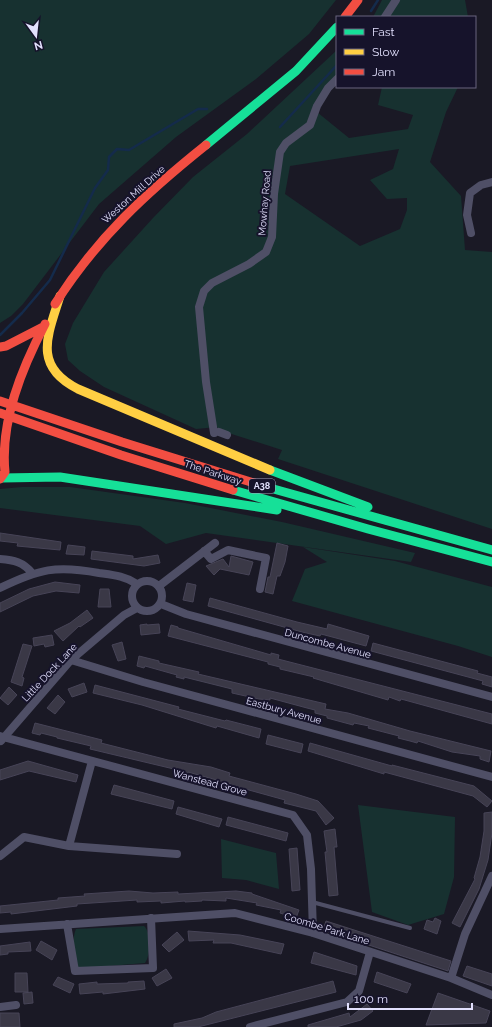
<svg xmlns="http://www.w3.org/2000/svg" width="492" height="1027" font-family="Raleway,sans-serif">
<rect width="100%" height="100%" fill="#1a1925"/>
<path fill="#173130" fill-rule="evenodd" d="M0,0H336L309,34L256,79L176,137L99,204L23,304L11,316L0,323Z
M382,0H465L468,17H373Z
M337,50V81L312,108L349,138L408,129L413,115L378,105L382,87H458L446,112L430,162L461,196L465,250L492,252V529L278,459L282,450L219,430L217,427L196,429L104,387L80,371L68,360L65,344L73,323L104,272L153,218L193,177L247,134ZM399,149L393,169L370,180L387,199L407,198V210L400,229L360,246L285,194L290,166Z
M22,487H70L185,503L282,522L415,553L411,562L206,533L166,544L140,526L0,508V489Z
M303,547L395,561L492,587V657L458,646L292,601L305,569L327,562Z
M358,805L455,817L454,877L444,914L408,925L372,912Z
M221,839L276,853L279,889L246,880L222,878Z
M144,926C151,932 151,955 145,963L85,968L78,967C75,954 71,941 76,929Z"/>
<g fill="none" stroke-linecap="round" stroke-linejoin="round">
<path stroke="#142b4b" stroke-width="2.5" d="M371,11L378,0
M280,127L337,65
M0,335L22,313L50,280L95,188L108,170L109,157L117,149L129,150L198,109H207"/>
</g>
<path fill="#3a3846" stroke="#474457" d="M0,533L61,542L60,550L17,546L18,543L0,541Z
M277,543L288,546L285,562L280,576H277L273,594L265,592L268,577H270Z
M68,545L85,547L84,555L66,554Z
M92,551L133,556V559L158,555L160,563L144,566L91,559Z
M231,556L253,562L249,575L220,569L214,575L206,566L223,559L229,567Z
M55,582L80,585L79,593L56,591L33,596L0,612V603L29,589Z
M187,583L196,585L193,602L183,600Z
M100,589H109L111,607H98Z
M210,598L297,622L327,629L328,624L369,636L366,646L321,634L320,636L302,632L208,606Z
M87,610L93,618L80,627L79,626L63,641L54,631L70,623Z
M147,624V625L159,624L160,633L141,635L140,625Z
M171,625L178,627V628L271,655V653L279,655L278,659L492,714V724L401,699L400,701L389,697L388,700L313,678L314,677L280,669V667L268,664V662L168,636Z
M52,635L54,645L45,647L44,644L34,646L33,638Z
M122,642L126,659L118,661L112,645Z
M373,643L478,671L477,673L492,677V687L482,684L483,681L371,651Z
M23,644L32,646L22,677L24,678L22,686L11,682Z
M139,656L159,661V663L199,672L198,674L326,704L325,709L348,713L410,731L491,751L489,762L480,759V756L452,752L418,741L417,743L410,741L398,738L399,736L368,728L369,726L354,723L353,725L327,718V716L315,713V710L307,708L270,698V700L259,699L232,693V689L184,677V679L176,677L177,675L145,666L144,668L137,666Z
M84,683L87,692L72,697L68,689Z
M95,685L179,707L178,709L225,721L226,720L261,729L259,738L217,726L216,728L142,705L93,693Z
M9,687L17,695L8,705L0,698Z
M58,695L65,702L55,714L47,708Z
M35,723L102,740L101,743L168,760L211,767L230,773L229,776L296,794L318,801L334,818L326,825L316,811L284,803L285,800L238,787V789L230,787L231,784L188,772L187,775L177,773L178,770L90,749L91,746L57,738V737L41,733L40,735L32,733Z
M268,735L303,744L301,753L266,744Z
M310,743L392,766V765L474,786L492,801L487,807L473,796L384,772V774L308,751Z
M28,761L78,775L76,782L29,771L0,780V770Z
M114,785L174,801L172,809L111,794Z
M178,807L222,819L219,827L176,814Z
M492,812V833L488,860L479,889L460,927L452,923L475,879L474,878L480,857L484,831V813Z
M228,817L288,833L286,841L226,825Z
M335,829L337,847H334L338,895L329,896L325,852H327L324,831Z
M297,848L300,890L292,891L289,849Z
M129,891L153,893L178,892V894L236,891L252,893V894L299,910L296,918L280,913L281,910L256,905L257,903L226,898V901L202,900V901L185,902V901L161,903V901L137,902V900L77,904V906L11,914V912L0,913V906L58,900V898L85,896L84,894Z
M435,918L441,921L437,934L424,929L427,920L433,922Z
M326,921L451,961L448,971L323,930Z
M188,931L240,935L284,944L281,954L231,943H213L214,940L189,941Z
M177,932L184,940L169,952L162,945Z
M41,941L57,950L52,960L36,950Z
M30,942L31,951L8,952V954L0,955V946Z
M314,952L357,966L356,975L311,963Z
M467,966L492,974V986L463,976Z
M166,969L172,978L157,986L152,978Z
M377,972L411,984L407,993L374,982Z
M15,973H27L28,992H15Z
M58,977L74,984L70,993L53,985Z
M144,981L145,989L103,994V992L80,994L79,984L97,982V984L128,983V982Z
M333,981L336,992L198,1027H174V1024L202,1018L216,1012Z
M32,992L33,1003L24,1004L23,993Z
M438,993L490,1011L486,1023L426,1025Z
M367,1004L373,1011L361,1020L336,1027H308V1025L349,1013L350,1017Z
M0,1013H19L20,1027H0Z"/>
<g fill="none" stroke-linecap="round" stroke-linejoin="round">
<path stroke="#4f4f66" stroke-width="4" d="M312,902L410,928"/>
<path stroke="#4f4f66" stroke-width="8" d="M385,17L396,0
M471,233L467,215L470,193L481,185L492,182
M219,432L227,435
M214,433L206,382L199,307L204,291L212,283L249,264L266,252L272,237L274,194L280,152L286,143L310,125L317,106L328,88L337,79
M204,551L211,559L228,550L266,558L260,589
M0,559C14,560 23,562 32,573
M132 596a15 15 0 1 1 30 0a15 15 0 1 1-30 0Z
M159,586L215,543
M0,588C39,569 56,565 99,573C113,575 125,576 137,584
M161,604L186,614L492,697
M71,660L143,682L492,777
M0,736L293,815L307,835L311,869L313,933
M1,741L71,660L124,615L137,608
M69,846L92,761
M0,856L24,837L69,846L177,854
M67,924L75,971L153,968L151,918
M0,929L235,913L313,933L451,978L492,995
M451,978L465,934L492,876
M0,1007L16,1005
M250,1027L347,1002L359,991L370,952"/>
<path stroke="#16e098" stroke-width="9" d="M206,145L296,71L337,27
M270,470L368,507
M2,478L60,477L277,510
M270,488L492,550
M233,490L368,529L492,562"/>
<path stroke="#ffcf43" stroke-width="9" d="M60,296C48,335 32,366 78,389L270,470"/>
<path stroke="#f24e42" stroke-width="9" d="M345,17L358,0
M55,304C97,238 146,193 206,145
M0,347L6,346L43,327
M0,401L122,442L270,488
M0,413L121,455L233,490
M0,479L5,472C0,421 22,368 45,324"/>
</g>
<g text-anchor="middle" stroke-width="4" stroke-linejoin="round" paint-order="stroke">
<rect fill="#16132b" stroke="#a5a2be" stroke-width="1" x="249" y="479" width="26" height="14" rx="3"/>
<g font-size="9" font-weight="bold" fill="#e2e0fd">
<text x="262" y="489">A38</text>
</g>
<g font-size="10" fill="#e2e0fd" stroke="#16132b">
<text transform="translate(133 194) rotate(-42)" y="4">Weston Mill Drive</text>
<text transform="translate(264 203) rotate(-85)" y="4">Mowhay Road</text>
<text transform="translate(213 472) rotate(18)" y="4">The Parkway</text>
<text transform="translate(328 643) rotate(15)" y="4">Duncombe Avenue</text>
<text transform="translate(49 672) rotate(-47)" y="4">Little Dock Lane</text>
<text transform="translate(284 710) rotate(15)" y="4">Eastbury Avenue</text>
<text transform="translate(210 782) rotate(15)" y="4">Wanstead Grove</text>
<text transform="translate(327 928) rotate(17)" y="4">Coombe Park Lane</text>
</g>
</g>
<rect x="336" y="16" width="140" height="72" fill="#16132b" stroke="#68657f"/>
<rect x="344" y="29" width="20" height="6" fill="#16e098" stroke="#68657f"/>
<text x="372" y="36" font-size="12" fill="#e2e0fd">Fast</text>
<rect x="344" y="49" width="20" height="6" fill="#ffcf43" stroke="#68657f"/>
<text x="372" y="56" font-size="12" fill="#e2e0fd">Slow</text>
<rect x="344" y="69" width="20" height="6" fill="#f24e42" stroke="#68657f"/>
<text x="372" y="76" font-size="12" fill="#e2e0fd">Jam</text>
<g transform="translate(36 36) rotate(165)" stroke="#16132b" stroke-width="3" paint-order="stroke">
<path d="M0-3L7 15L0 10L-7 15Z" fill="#e2e0fd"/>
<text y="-6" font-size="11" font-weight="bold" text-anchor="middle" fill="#e2e0fd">N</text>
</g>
<path d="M348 1003v6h124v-6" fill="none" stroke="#e2e0fd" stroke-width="2"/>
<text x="354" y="1003" font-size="12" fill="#e2e0fd" stroke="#16132b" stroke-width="3" paint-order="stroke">100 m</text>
</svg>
